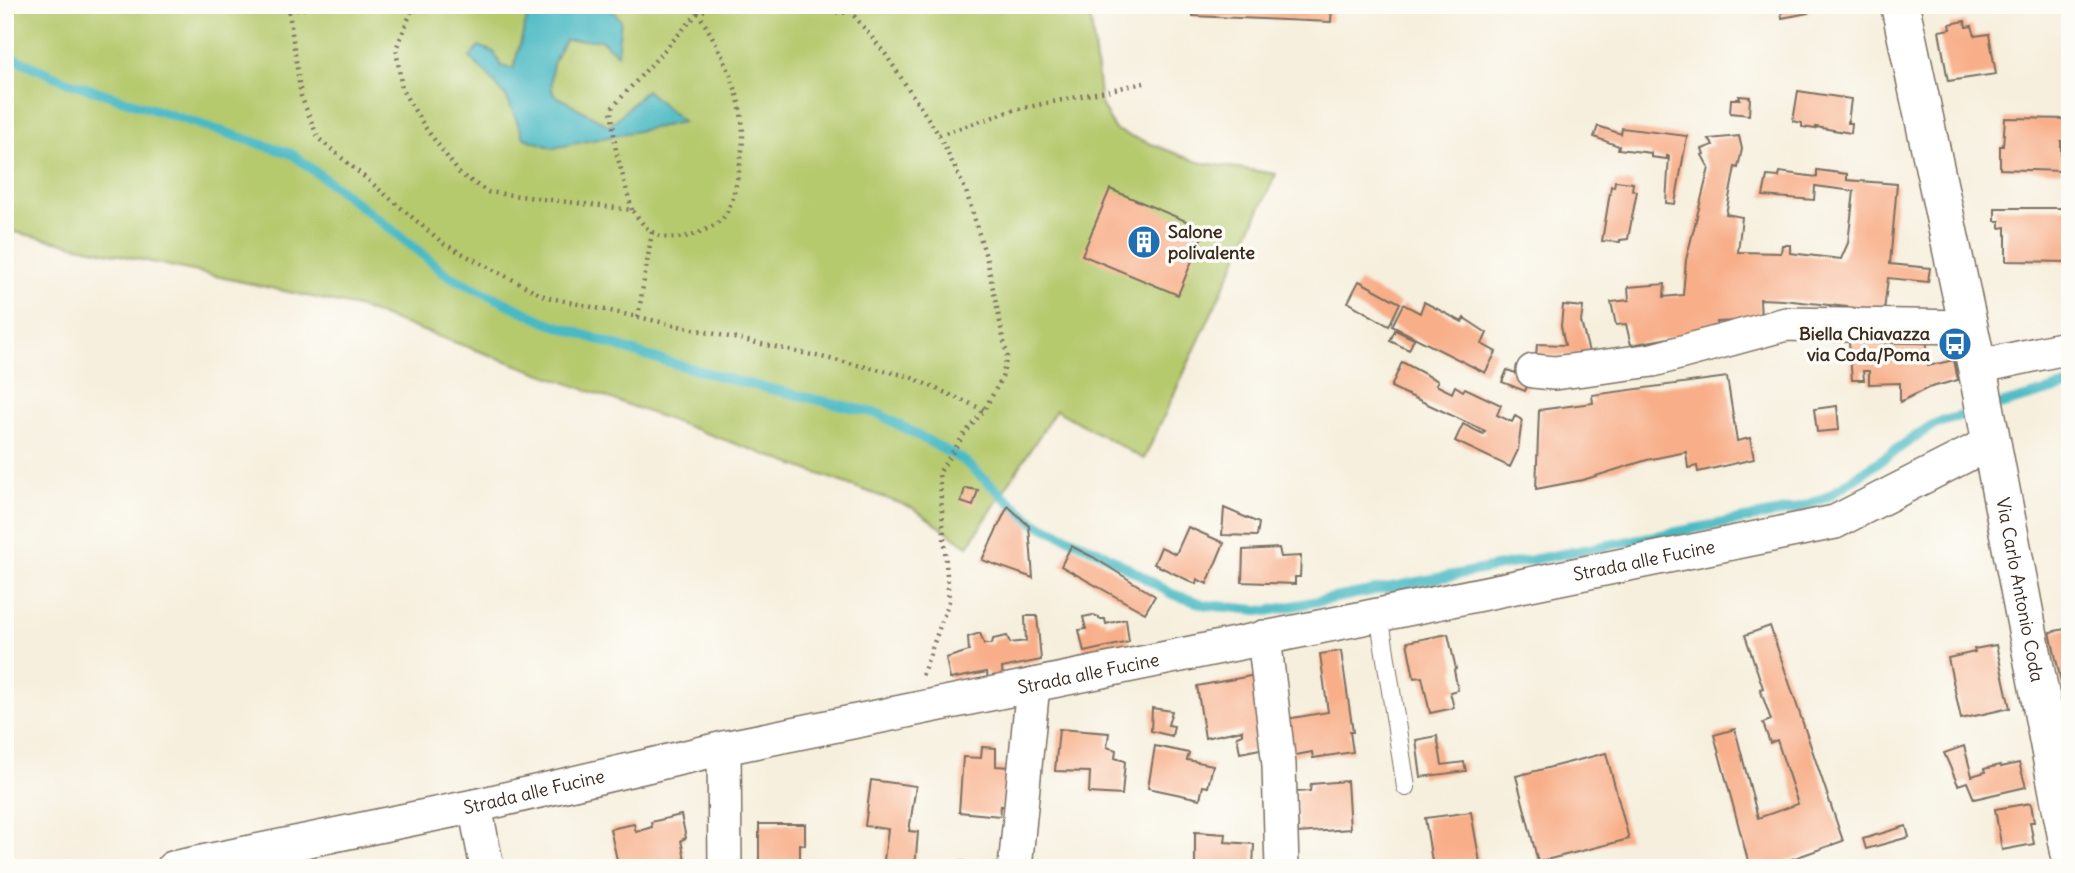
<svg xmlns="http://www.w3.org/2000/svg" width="2075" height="873" font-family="Delius,sans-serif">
<rect width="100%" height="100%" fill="#fdfcf7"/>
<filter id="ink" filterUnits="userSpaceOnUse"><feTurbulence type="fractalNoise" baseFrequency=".0143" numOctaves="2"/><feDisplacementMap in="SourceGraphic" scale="14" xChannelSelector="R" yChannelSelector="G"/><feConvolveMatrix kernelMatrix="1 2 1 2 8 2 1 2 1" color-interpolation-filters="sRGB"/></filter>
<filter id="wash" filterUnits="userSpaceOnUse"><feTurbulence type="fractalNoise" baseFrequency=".00686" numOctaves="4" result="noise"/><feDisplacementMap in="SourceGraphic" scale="28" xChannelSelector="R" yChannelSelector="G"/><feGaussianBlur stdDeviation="1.57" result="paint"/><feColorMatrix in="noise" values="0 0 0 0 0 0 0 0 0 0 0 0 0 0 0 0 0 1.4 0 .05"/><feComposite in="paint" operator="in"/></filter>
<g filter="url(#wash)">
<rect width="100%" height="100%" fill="#f6efdd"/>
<path fill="#b5c96d" stroke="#787a46" stroke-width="2" d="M5,5H1078L1091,21L1101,104L1115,130L1198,162L1276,174L1144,459L1056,410L968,546L913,508L357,307L5,230Z"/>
<path fill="#4ab9c3" stroke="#427270" stroke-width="2" d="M535,5H607L621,20L617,54L601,40H565C553,61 548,70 553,94L610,126L646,90L683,122L553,148L524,138L507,98L487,74L470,58L479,46L494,52L501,66L513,69L530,8Z"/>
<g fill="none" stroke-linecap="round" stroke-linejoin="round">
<path stroke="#4ab9c3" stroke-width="10" d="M5,54L65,81L292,154L396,233L449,276L546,322L644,355L736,381L879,414L963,460L1033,522L1104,554L1172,594L1206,605L1267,611L1796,509L1827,497L1934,424L1978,411
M1993,407L2070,385"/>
</g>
<g id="blocks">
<path fill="#f8af89" d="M1193,5H1332L1331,22L1193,16Z
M1780,5H1806L1808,13L1782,18Z
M1965,21L1966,27L1972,26L1975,36L1989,34L1996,74L1948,81L1939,31L1951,29L1950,24Z
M1798,91L1851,99L1848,123H1852L1851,133L1816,127V129L1802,127V123L1793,121Z
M1739,96L1750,97L1749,115L1730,113L1731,99H1740Z
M2005,118L2070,119V141H2061V171L2000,169V146H2003Z
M1598,126L1621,134L1622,128L1687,136L1675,204L1666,203L1669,156H1667V159L1651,157V153L1618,149L1619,146L1594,137Z
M1739,136L1742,149L1738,168L1735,167L1726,214L1742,217L1738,252L1781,253L1782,245H1790V253L1841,259L1848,243L1854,191L1815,186L1814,200L1763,196L1767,176L1779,177L1780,172L1817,177V170L1847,174V180L1897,184L1890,264L1930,268L1928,282L1888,278L1884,311L1783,300L1760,299L1761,320L1717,322L1718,329L1631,345L1626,324L1616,325L1611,302L1629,300L1628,287L1665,284L1664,297L1683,295L1686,260L1709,168L1702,155L1704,154L1702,149L1713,145L1709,139Z
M1615,181L1633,183L1632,190L1637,191L1628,239L1620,240V242L1602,241L1611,186L1614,187Z
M1110,189L1205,229L1178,295L1082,255Z
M1995,208H2070V262L2006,261V227L2000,228V221H1995Z
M1359,281L1400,303L1389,326L1348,302Z
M1424,302L1462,322L1464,318L1487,333L1482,344L1496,352L1485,373L1392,326L1403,304L1420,313Z
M1563,305L1583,307L1581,322L1589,352L1567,356H1536L1537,344L1565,345L1561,326Z
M1926,329L1928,366L1954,360L1958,380L1928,388L1900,402V383L1869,384V371H1863L1864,380H1852L1849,342L1900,339Z
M1395,330L1414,339L1409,350L1390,341Z
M1402,362L1438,381L1436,385L1452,393L1455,386L1463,391L1465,388L1501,405L1497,415L1512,422L1515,416L1522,420L1518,450L1510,467L1455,441L1463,424L1483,434L1485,431L1391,387Z
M1507,370L1531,378L1525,391L1502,382Z
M1727,377L1737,441L1750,438L1754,459L1698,472L1697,466L1688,468L1686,452L1647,460L1583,480L1536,489L1539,410L1593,403L1592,395Z
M1837,406L1839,430L1817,432L1814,409Z
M965,488L978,490L973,506L961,502Z
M1008,506L1029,526L1033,578L982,560Z
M1224,508L1259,523L1257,536L1222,535Z
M1188,527L1224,543L1207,584L1197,579L1196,584L1154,564L1161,547L1176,554Z
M1071,546L1093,557L1155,596L1145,613L1061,566Z
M1279,548L1281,557L1301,556L1300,577H1295V584L1242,582L1243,550Z
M1093,615L1099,617V619H1105L1106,624L1126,619L1129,642L1084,652L1079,630L1086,629L1083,617Z
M1025,616H1037L1041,660L1002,668L1003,676L988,679L987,672L950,679L946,658L969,651L968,637L980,633L984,644H992L993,639L1007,636L1010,643L1026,641Z
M1770,626L1843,841L1767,868H1750L1714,735L1735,729L1758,818L1798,804L1777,740L1770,743L1763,723L1771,720L1760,689L1763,688L1745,635Z
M2070,628V684L2062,686L2050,632Z
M1448,634L1456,669L1454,670L1458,690L1450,692L1454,708L1430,713L1422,677L1414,678L1407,642Z
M1996,645L2010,708L1961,719L1948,658L1975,652L1974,649Z
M1341,651L1353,732H1350L1353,752L1313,758L1312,752L1291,756L1286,719L1328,712L1320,654Z
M1256,675L1265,748L1240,753L1237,736L1242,734V730L1205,738L1197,686Z
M1152,708L1172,711L1168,725L1174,726L1172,736L1151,731Z
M1059,729L1109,733L1107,747L1116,750L1115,758L1125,761L1122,795L1089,793L1090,772L1055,771Z
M1437,736L1442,765L1464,762L1466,771L1421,777L1416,740Z
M1155,746L1189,753L1187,760L1213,765L1208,787L1203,786L1200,799L1148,788Z
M1964,746L1972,776L1985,772L1984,769L2000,765L2001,767L2019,763L2026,787L1974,799L1967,782L1958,785L1944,753Z
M982,747L996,748V766L1011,767L1008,807L1001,806L1000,816L959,812L963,757L981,758Z
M1606,753L1629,839L1538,862L1516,776Z
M871,780L916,786L909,831L918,832L915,868H883L888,829L865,826Z
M1347,781L1350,829L1298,833L1296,792L1310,791L1311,784Z
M2031,803L2034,822H2030L2034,844L2002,850L1995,809Z
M1471,812L1481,868H1433L1425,818Z
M681,815L686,838L681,840L686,864L670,868H625L624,862L618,864L610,829L634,824L636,832L652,827L651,822Z
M759,824H805V845L800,844V868H759Z
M1906,826L1909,837L1866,849L1863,839Z
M1195,832L1226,834L1225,842L1254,844L1253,868H1195Z
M952,861L998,864L997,868H951Z"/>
</g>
</g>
<g filter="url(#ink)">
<use href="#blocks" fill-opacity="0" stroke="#7c6f61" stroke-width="2"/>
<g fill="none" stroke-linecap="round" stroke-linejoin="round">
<defs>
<path id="service" d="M1379,614L1406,787"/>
<g id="minor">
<path d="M1977,367L2070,347"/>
<path d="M1533,371L1554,373L1653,360L1786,324L1968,327"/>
<path d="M1264,637L1279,765L1282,868"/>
<path d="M724,748L725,868"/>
<path d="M475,806L487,868"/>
<path id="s1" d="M173,868L475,806L724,748L1835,522L1992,442"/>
<path d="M1015,868L1033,685"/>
</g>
<g id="tertiary">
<path id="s2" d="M1900,5L1977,367L2070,852"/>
</g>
</defs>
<use href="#service" stroke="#7c6f61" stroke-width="20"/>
<use href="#minor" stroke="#7c6f61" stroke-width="36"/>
<use href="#tertiary" stroke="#7c6f61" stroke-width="41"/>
<path stroke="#7c6f61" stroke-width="4.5" stroke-dasharray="2 5" stroke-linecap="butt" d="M288,5L301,96L318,138L444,244L546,297L908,376L984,410
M414,5L396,49L402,90L425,127L460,174L488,192L632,210C638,218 645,228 654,233C673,245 708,233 723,218C735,204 743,153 743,135C742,87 718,44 693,5
M795,5L817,11L850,13
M845,5L884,52L939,135L966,191L987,260L1007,356L1002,378L984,410L963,436L939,473L949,601L922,676
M289,11L327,5
M939,135L1014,110L1144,83
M632,210L616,151L611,109L698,13L717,5
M638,317L652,232"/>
<use href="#service" stroke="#fff" stroke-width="18"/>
<use href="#minor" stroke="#fff" stroke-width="33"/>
<use href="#tertiary" stroke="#fff" stroke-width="38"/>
</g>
</g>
<defs>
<symbol id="building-disc" viewBox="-11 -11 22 22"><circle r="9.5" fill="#1f6fb2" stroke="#fdfcf7"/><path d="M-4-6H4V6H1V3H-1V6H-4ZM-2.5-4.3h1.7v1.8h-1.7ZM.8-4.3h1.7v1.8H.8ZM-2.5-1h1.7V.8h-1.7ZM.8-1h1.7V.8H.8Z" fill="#fff"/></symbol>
<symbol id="bus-disc" viewBox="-11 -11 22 22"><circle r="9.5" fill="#1f6fb2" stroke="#fdfcf7"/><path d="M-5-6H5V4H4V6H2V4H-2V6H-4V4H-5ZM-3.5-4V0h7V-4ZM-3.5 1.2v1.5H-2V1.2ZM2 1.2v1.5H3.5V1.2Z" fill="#fff"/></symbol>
</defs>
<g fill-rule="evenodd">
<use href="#building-disc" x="1125" y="223" width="38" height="38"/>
<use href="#bus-disc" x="1936" y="325" width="38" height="38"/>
</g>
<g text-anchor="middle" stroke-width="7" stroke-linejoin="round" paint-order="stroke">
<g font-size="18" font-weight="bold" fill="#3b2a1e" stroke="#fdfcf7" text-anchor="start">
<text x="1168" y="238">Salone<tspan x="1168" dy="21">polivalente</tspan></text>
<text x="1930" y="340" text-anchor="end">Biella Chiavazza<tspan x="1930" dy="21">via Coda/Poma</tspan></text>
</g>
<g font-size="18" fill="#3b2a1e" stroke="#fdfcf7">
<text dy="6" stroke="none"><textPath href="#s1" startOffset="1503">Strada alle Fucine</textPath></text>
<text dy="6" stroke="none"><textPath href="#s2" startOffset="597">Via Carlo Antonio Coda</textPath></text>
<text dy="6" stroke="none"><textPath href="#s1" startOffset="936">Strada alle Fucine</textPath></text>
<text dy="6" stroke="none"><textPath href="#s1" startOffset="369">Strada alle Fucine</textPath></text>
</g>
</g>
<rect width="2075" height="873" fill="none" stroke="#fdfcf7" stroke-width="28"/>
</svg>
